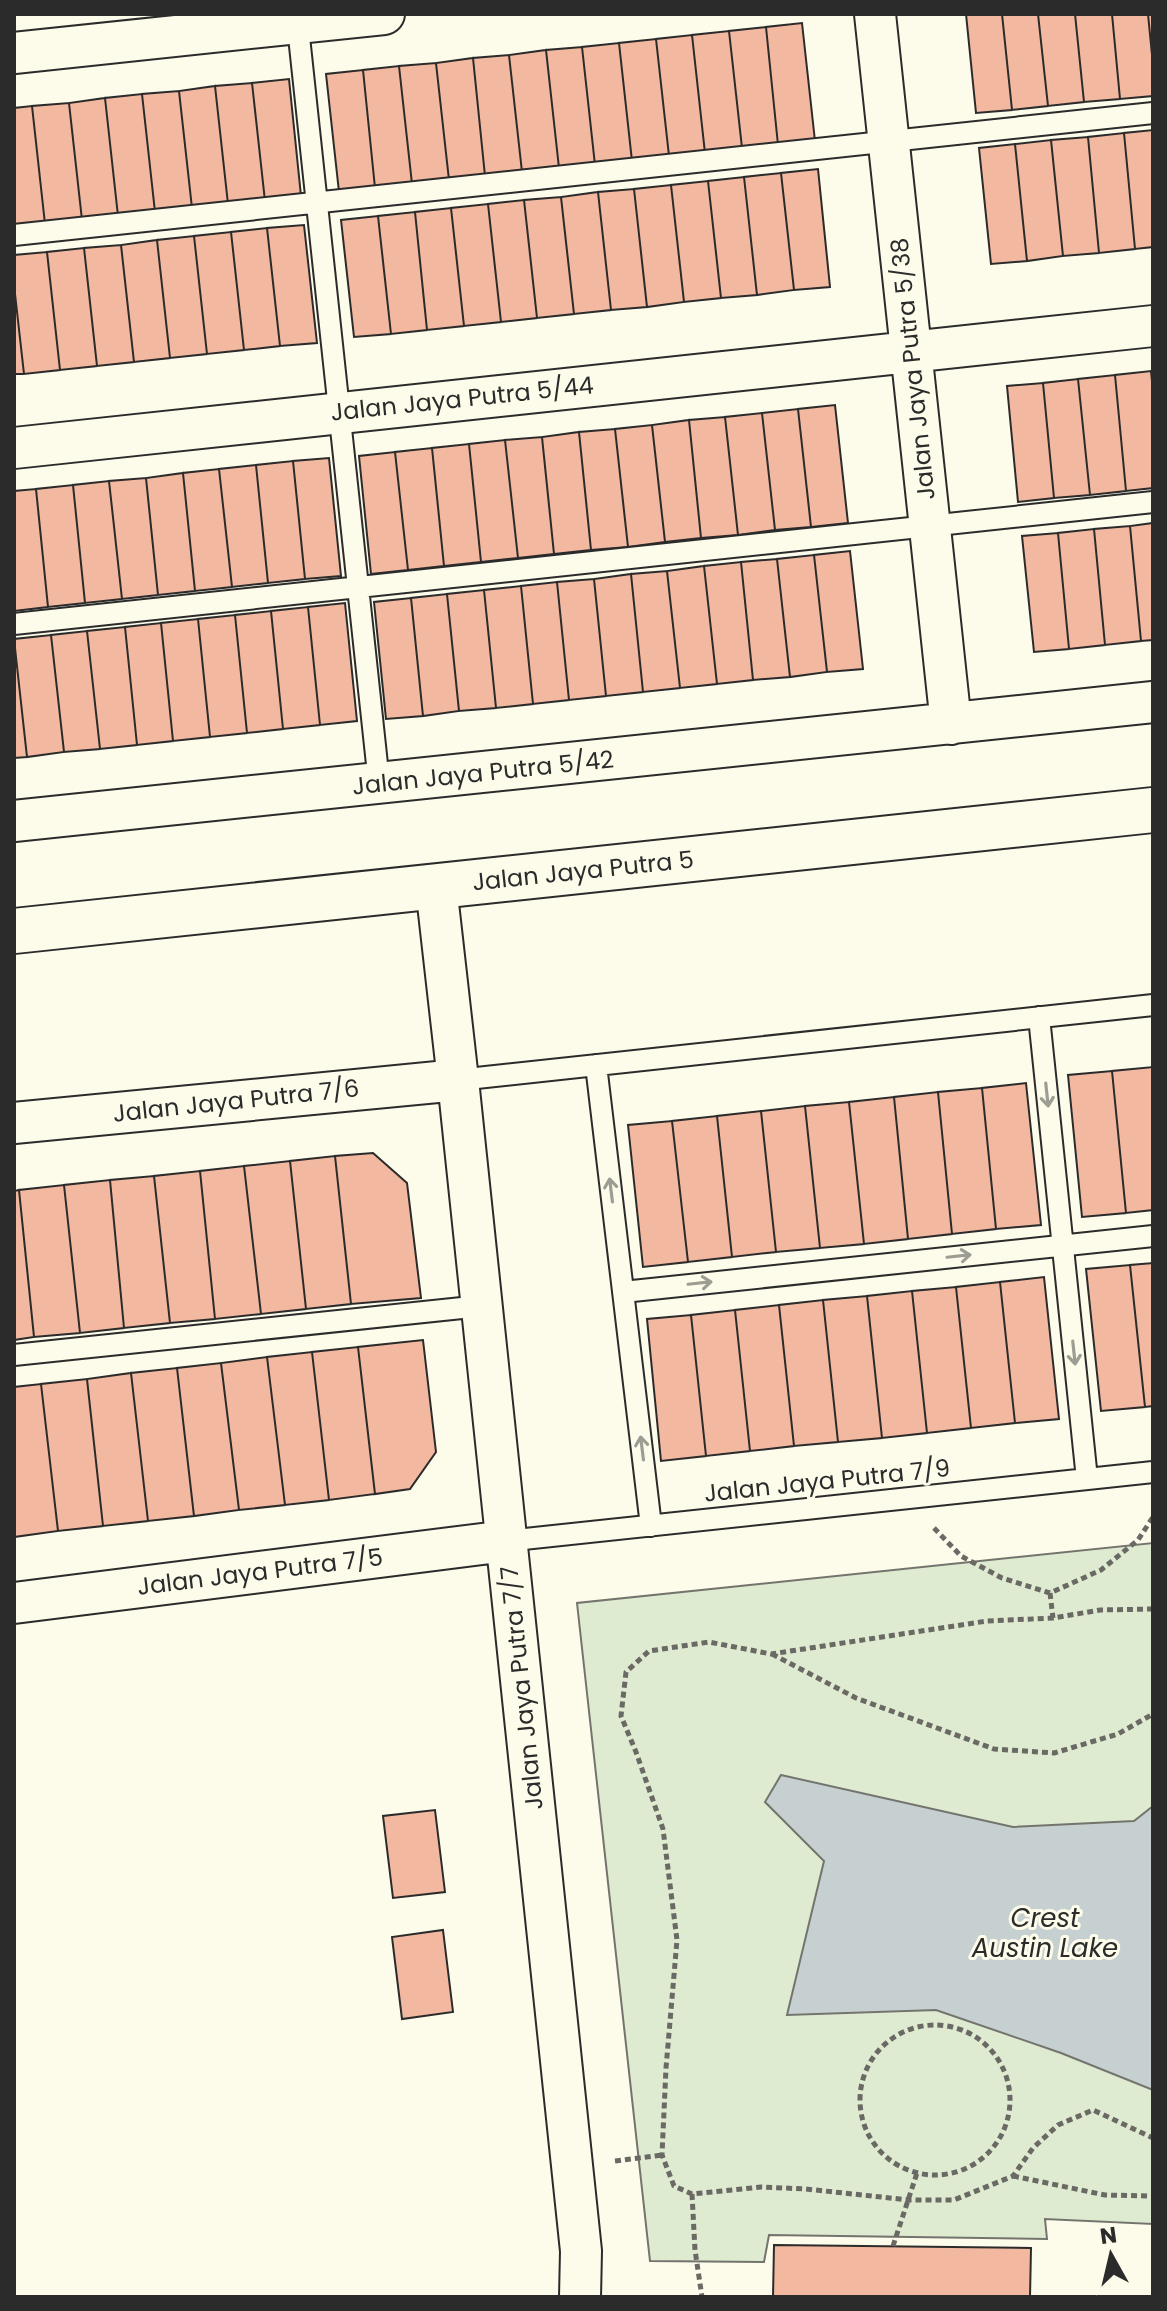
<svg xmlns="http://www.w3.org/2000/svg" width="1167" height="2311" font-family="Poppins,sans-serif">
<rect width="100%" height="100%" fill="#fdfbea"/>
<path fill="#deebd1" stroke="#74746e" stroke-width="2" d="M1153,1543V2224L1045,2219L1047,2239L769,2235L764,2262L650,2261L577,1603Z"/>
<path fill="#c7d0d0" stroke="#74746e" stroke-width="2" d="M781,1775L1013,1827L1134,1821L1153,1806V2090L1061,2053L936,2010L787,2015L824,1861L765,1802Z"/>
<path fill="#f2b8a0" stroke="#2b2b2b" stroke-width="2" d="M966,14H1002L1012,110L976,113Z
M1002,14H1038L1048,106L1012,110Z
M1038,14H1075L1084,102L1048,106Z
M1075,14H1112L1120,99L1084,102Z
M1112,14H1148L1153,65V96L1120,99Z
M1148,14H1153V65Z
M802,23L815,141L778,145L766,27Z
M766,27L778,145L742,148L729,31Z
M729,31L742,148L705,153L692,35Z
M692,35L705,153L669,156L656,39Z
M656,39L669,156L632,161L619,43Z
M619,43L632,161L595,165L582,47Z
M582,47L595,165L559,168L546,50Z
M546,50L559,168L522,172L509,55Z
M509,55L522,172L485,176L473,58Z
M473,58L485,176L449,180L436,63Z
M436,63L449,180L412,184L399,66Z
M399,66L412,184L375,188L363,70Z
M363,70L375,188L339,192L326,74Z
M289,79L301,196L265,201L252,83Z
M252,83L265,201L228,204L215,86Z
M215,86L228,204L192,208L179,91Z
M179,91L192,208L155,212L142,94Z
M142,94L155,212L118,216L105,98Z
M105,98L118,216L82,220L69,103Z
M69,103L82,220L45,224L32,106Z
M32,106L45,224L14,227V108Z
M1153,130V247L1135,249L1124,133Z
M1124,133L1135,249L1099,253L1088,137Z
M1088,137L1099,253L1063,256L1051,140Z
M1051,140L1063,256L1027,261L1015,144Z
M1015,144L1027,261L991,264L979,148Z
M818,169L830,287L794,290L781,173Z
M781,173L794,290L757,295L744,177Z
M744,177L757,295L721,298L708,181Z
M708,181L721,298L684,302L671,185Z
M671,185L684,302L647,307L634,189Z
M634,189L647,307L611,310L598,192Z
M598,192L611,310L574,314L561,197Z
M561,197L574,314L537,318L524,200Z
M524,200L537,318L501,322L488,204Z
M488,204L501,322L464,326L451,208Z
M451,208L464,326L427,330L415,212Z
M415,212L427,330L391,334L378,216Z
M378,216L391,334L354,337L341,220Z
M304,225L317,343L280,346L267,228Z
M267,228L280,346L244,350L231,232Z
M231,232L244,350L207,354L194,236Z
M194,236L207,354L170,358L157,240Z
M157,240L170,358L134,362L121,245Z
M121,245L134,362L97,366L84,248Z
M84,248L97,366L60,370L47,252Z
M47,252L60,370L24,374L14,285V255Z
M14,285L24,374H14Z
M1151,371L1153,391V488L1126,491L1115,375Z
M1115,375L1126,491L1090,495L1078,379Z
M1078,379L1090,495L1054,498L1043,383Z
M1043,383L1054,498L1018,502L1007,386Z
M835,405L848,523L811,527L798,409Z
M798,409L811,527L775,530L762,413Z
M762,413L775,530L738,535L725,417Z
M725,417L738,535L701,538L689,420Z
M689,420L701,538L665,542L652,425Z
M652,425L665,542L628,547L615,429Z
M615,429L628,547L591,550L579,432Z
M579,432L591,550L554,554L542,437Z
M542,437L554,554L518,558L505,440Z
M505,440L518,558L481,562L469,444Z
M469,444L481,562L444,566L432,448Z
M432,448L444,566L408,570L395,452Z
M395,452L408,570L371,574L359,456Z
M329,458L341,576L305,579L293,461Z
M293,461L305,579L268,583L256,465Z
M256,465L268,583L232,587L219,469Z
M219,469L232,587L195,591L183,473Z
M183,473L195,591L158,595L146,478Z
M146,478L158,595L122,599L109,481Z
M109,481L122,599L85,603L73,485Z
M73,485L85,603L48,607L36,489Z
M36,489L48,607L14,611V491Z
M1153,523V640L1141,641L1130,526Z
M1130,526L1141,641L1105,645L1094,529Z
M1094,529L1105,645L1069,649L1058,533Z
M1058,533L1069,649L1034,652L1022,536Z
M850,551L863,669L827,672L814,555Z
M814,555L827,672L790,677L777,559Z
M777,559L790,677L753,680L741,562Z
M741,562L753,680L717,684L704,566Z
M704,566L717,684L680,688L667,571Z
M667,571L680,688L643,692L631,574Z
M631,574L643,692L606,696L594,579Z
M594,579L606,696L569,700L557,582Z
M557,582L569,700L533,704L521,586Z
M521,586L533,704L496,708L484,590Z
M484,590L496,708L459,711L447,594Z
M447,594L459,711L423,716L411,598Z
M411,598L423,716L386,719L374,602Z
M345,603L357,721L320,725L308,607Z
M308,607L320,725L283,729L271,611Z
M271,611L283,729L247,733L235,615Z
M235,615L247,733L210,737L198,619Z
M198,619L210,737L173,741L161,623Z
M161,623L173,741L137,745L125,627Z
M125,627L137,745L100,749L87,631Z
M87,631L100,749L64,752L51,635Z
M51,635L64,752L27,757L14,639Z
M14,639L27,757L14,758Z
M1153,1067V1210L1126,1213L1112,1071Z
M1112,1071L1126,1213L1082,1217L1068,1075Z
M1026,1083L1041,1225L996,1229L982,1088Z
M982,1088L996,1229L952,1234L938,1092Z
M938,1092L952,1234L908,1239L894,1097Z
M894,1097L908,1239L864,1244L849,1102Z
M849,1102L864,1244L820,1248L805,1106Z
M805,1106L820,1248L776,1252L761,1111Z
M761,1111L776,1252L732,1257L717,1116Z
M717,1116L732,1257L688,1262L672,1121Z
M672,1121L688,1262L643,1267L628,1125Z
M373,1153L407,1183L421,1298L351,1304L335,1156Z
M335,1156L351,1304L306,1309L290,1161Z
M290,1161L306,1309L261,1314L244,1166Z
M244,1166L261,1314L215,1319L200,1171Z
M200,1171L215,1319L170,1323L154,1176Z
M154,1176L170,1323L124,1328L110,1180Z
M110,1180L124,1328L80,1333L64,1185Z
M64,1185L80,1333L34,1337L19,1190Z
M19,1190L34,1337L14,1340V1191Z
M1153,1263V1406L1145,1407L1130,1265Z
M1130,1265L1145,1407L1101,1411L1086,1269Z
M1044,1277L1059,1419L1015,1423L1000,1282Z
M1000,1282L1015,1423L971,1428L956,1287Z
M956,1287L971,1428L927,1433L912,1291Z
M912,1291L927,1433L882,1438L867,1296Z
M867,1296L882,1438L838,1442L823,1300Z
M823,1300L838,1442L794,1446L779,1305Z
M779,1305L794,1446L750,1451L735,1310Z
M735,1310L750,1451L706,1456L691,1315Z
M691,1315L706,1456L661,1461L647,1319Z
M423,1340L436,1452L410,1489L375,1494L358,1347Z
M358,1347L375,1494L329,1500L312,1352Z
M312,1352L329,1500L285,1505L267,1357Z
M267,1357L285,1505L239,1510L221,1363Z
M221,1363L239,1510L194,1516L177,1368Z
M177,1368L194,1516L148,1521L131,1373Z
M131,1373L148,1521L103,1526L87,1379Z
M87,1379L103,1526L58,1531L41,1384Z
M41,1384L58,1531L14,1537V1387Z
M435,1810L445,1892L393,1898L383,1816Z
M443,1930L453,2012L402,2019L392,1937Z
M774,2245L1031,2248L1030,2297H773Z"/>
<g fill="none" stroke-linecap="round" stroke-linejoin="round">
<defs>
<path id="lane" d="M297,18L379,783
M14,235L1153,113
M14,624L1153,502
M1039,1017L1087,1479
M596,1065L651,1526
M458,1080L1153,1005
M623,1292L1153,1236
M14,1355L481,1306
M506,1541L1153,1472"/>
<path id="street" d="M875,14L951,724
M14,53L384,14
M14,448L1153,326
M14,821L1153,702
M436,886L458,1080L581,2251L580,2297
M14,1123L458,1080
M14,1603L506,1541"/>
<path id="secondary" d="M14,931L1153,810"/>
</defs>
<use href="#lane" stroke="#2b2b2b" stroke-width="24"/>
<use href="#street" stroke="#2b2b2b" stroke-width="44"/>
<use href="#secondary" stroke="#2b2b2b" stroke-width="48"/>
<path stroke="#6a6964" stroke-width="5" stroke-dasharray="6 4" stroke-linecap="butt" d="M934,1528L961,1556L1002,1578L1050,1593L1101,1570L1138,1540L1153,1517
M1050,1593L1053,1618
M1153,1609L1100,1610L1053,1618L987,1621L771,1654L709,1642L649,1651L626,1672L621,1716L636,1752L663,1829L677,1940L666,2068L662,2155L674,2186L692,2194L761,2187L806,2189L909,2200H954L1013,2176L1033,2148L1058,2125L1093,2110L1153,2138
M772,1654L856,1698L994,1749L1054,1753L1118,1734L1153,1714
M860 2100a75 75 0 1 1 150 0a75 75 0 1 1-150 0Z
M615,2161L662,2155
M1013,2176L1105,2195L1153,2196
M692,2194L695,2250L702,2297
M893,2246L917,2173"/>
<use href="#lane" stroke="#fdfbea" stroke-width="20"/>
<use href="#street" stroke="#fdfbea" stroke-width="40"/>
<use href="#secondary" stroke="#fdfbea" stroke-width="44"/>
</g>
<defs><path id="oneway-shaft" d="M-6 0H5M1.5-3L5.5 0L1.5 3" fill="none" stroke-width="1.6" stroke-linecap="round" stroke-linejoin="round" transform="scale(2)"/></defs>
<g stroke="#9e9d94">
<use href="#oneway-shaft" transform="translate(1047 1095) rotate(84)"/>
<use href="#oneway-shaft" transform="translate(611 1190) rotate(-97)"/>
<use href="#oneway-shaft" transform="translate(959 1256) rotate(-6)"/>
<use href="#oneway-shaft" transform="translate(700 1283) rotate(-6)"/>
<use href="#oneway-shaft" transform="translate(1074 1353) rotate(84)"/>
<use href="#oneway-shaft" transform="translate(642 1448) rotate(-97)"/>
</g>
<g text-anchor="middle" stroke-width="6" stroke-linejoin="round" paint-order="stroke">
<g font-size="24" fill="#2b2b2b" stroke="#fdfbea">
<text transform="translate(913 369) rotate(-96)" y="8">Jalan Jaya Putra 5/38</text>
<text transform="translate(462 399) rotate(-6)" y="8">Jalan Jaya Putra 5/44</text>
<text transform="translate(483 773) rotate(-6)" y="8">Jalan Jaya Putra 5/42</text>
<text transform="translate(583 871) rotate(-6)" y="8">Jalan Jaya Putra 5</text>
<text transform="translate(236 1101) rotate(-6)" y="8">Jalan Jaya Putra 7/6</text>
<text transform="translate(827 1481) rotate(-6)" y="8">Jalan Jaya Putra 7/9</text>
<text transform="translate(260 1572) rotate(-7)" y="8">Jalan Jaya Putra 7/5</text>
<text transform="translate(522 1688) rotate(-96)" y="8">Jalan Jaya Putra 7/7</text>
</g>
<g font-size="26" font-style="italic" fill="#2b2b2b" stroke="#fdfbea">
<text x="1045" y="1927">Crest<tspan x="1045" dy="30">Austin Lake</tspan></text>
</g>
</g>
<rect width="1167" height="2311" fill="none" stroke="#2b2b2b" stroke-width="32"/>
<g transform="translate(1111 2255) rotate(352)" stroke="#fdfbea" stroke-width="6" paint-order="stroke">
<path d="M0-6L14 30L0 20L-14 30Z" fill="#2b2b2b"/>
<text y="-12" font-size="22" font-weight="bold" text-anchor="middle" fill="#2b2b2b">N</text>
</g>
</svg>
